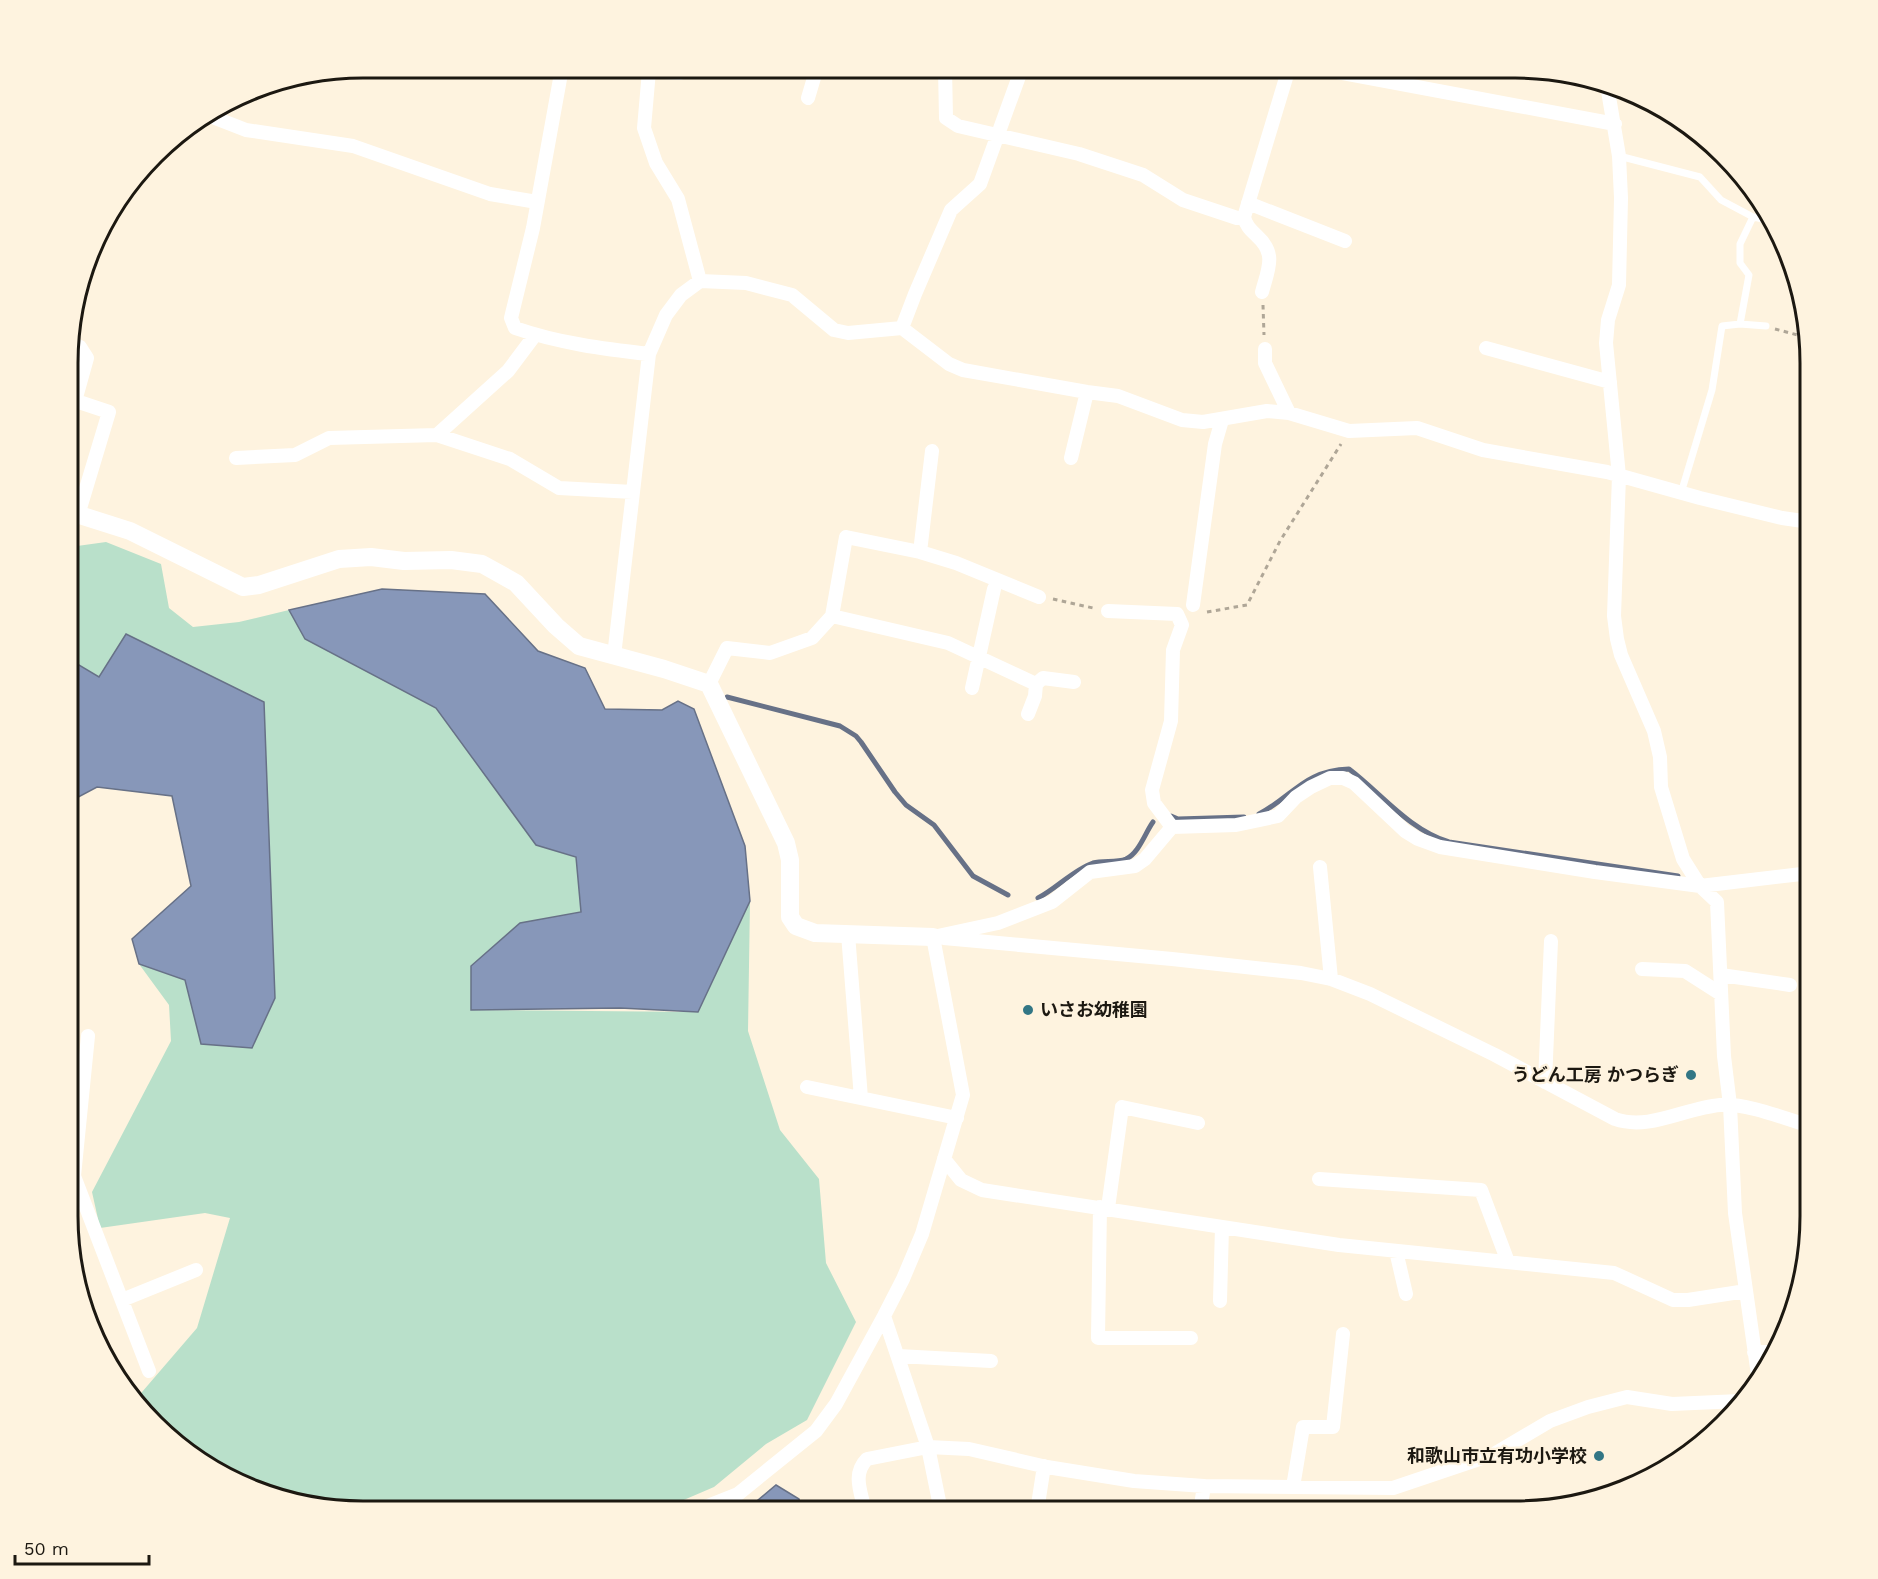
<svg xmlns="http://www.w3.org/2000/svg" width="1878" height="1579" font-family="'Work Sans','Noto Sans JP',sans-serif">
<rect width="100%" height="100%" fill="#fef3df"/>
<path fill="#b9e0ca" d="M106,542L161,564L169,608L193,627L239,622L289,610L305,639L436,708L536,845L576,857L581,912L520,923L471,1010L698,1012L750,901L748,1031L780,1130L819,1179L826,1263L856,1322L807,1420L766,1444L714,1487L658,1511H344L249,1489L154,1425L136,1399L197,1328L230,1218L205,1213L100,1228L92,1192L171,1041L169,1005L139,964L185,980L252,1048L127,634L99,678L69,659L70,547Z"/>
<path fill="#8797b9" stroke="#677187" stroke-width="1.5" d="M382,589L485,594L538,651L585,668L605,709L662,710L678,701L694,709L745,846L750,901L698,1012L620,1008L471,1010V966L520,923L581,912L576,857L536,845L436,708L305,639L289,610Z
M126,634L264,702L275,998L252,1048L201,1044L185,980L139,964L132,939L191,886L172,796L97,787L69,802V659L99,677Z
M776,1485L799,1499L801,1511H745Z"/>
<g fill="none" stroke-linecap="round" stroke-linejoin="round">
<path stroke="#677187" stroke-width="5" d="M727,697L840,726L856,736L861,742L895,792L906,805L934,825L973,876L1008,895
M1259,814C1295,795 1303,771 1349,769C1382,794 1408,829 1449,842L1678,876
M1171,816L1178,819L1244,817
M1038,898C1057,888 1073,870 1093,863C1103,860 1116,863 1126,859C1139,853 1145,833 1153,822"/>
<path stroke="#afa697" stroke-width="3" stroke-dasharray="4.5 4.5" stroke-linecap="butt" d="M1263,305L1264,335
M1775,329L1805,337
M1053,599L1093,608
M1207,612L1247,605L1280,541L1341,444"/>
<path stroke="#fff" stroke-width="7" d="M1619,156L1700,177L1721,200L1753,217L1768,220
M1740,324L1766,326
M1681,493L1712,390L1722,326L1740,324L1749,275L1740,263V244L1753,217"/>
<path stroke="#fff" stroke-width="14" d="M562,68L533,228L511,318L515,328C558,343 604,349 649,354
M637,68L649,71L680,73L683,68
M805,68L816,71L808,98
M945,68L946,118L958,126L1079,154L1143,175L1183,200L1237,218L1244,217
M1316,68L1615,124
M649,71L644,128L656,163L678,199L700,281
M1607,85L1619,156L1621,198L1619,285L1608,320L1606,343L1619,476L1614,616L1617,639L1621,655L1654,731L1660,757L1661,787L1683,859L1700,886L1717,902L1724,1056L1730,1105L1735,1213L1758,1375
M210,116L246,130L353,146L490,194L537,202
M1248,203L1345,241
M1262,292C1268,269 1277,254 1257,236C1251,230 1246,226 1244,217L1289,68
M902,328L915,294L951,210L980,184L1022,68
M70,344L80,347L87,358L75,401
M1486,348L1610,382
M1265,349V363L1289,413
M70,399L109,412L78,515
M437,435L508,371L535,335
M236,458L295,455L329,438L437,435L510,459L559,488L633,492
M1071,458L1087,392
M920,552L932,451
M1193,605L1215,444L1222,420
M1108,611L1177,614L1182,625L1173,650L1171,721L1152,790L1154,803L1172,827
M832,616L948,643L1036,684
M614,656L649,354L666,315L681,295L700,281L746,283L792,295L834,330L848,333L902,328L949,364L963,370L1087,392L1118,396L1182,420L1203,422L1267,411L1289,413L1349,431L1417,428L1483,450L1607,472L1700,498L1782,518L1810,522
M709,684L727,648L770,653L812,638L832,616L846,537L920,552L956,563L1039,597
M972,688L994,589
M1028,714L1035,696L1036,684L1043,678L1074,682
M1320,867L1331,979
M848,934L861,1098
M933,937L998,923L1052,902L1090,872L1135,866L1145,859L1172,827L1236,825L1278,816L1296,797L1311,787L1330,778H1343L1354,783L1405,831L1418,839L1440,847L1595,872L1700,886L1810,873
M944,938L1172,959L1301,973L1331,979L1370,994L1495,1055L1615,1119C1649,1131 1685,1108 1720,1105C1747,1103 1783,1118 1810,1126
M1642,969L1685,971L1721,994
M1721,975L1790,985
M88,1036L74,1176L149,1371
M1545,1082L1551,941
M807,1087L957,1118
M944,1159L961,1180L982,1190L1339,1245L1614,1273L1673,1300H1688L1746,1291
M1319,1179L1481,1190L1508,1262
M1100,1207L1098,1338H1191
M1108,1208L1122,1107L1198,1123
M1396,1251L1406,1294
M122,1300L196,1270
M1220,1301L1222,1227
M884,1316L928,1447L969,1449L1047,1467L1134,1481L1204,1486L1393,1488L1494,1454L1550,1421L1588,1407L1627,1397L1672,1404L1740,1401
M1754,1352H1773
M898,1356L991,1361
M1293,1487L1303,1427H1333L1343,1334
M695,1511L738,1494L816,1431L836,1404L884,1316L903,1279L922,1234L963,1095L933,937
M865,1511C861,1492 852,1474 867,1459L928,1447L941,1511
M1037,1511L1044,1466
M1200,1511L1204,1486"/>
<path stroke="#fff" stroke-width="18" d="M70,512L130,531L243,587L259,585L339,559L371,557L404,561L451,560L482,564L516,583L556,626L579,646L664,669L709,684L786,843L790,860V917L796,926L815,933L933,937"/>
</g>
<g fill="#327685" stroke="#fef3df" stroke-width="2">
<circle cx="1028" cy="1010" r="6"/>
<circle cx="1691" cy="1075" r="6"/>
<circle cx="1599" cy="1456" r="6"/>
</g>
<g text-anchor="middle" stroke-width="4.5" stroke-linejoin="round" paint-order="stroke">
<g font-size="18" font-weight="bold" fill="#1c1811" stroke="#fef3df" text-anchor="end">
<text x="1040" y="1016" text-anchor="start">いさお幼稚園</text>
<text x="1679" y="1081">うどん工房 かつらぎ</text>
<text x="1587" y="1462">和歌山市立有功小学校</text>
</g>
</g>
<path d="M0 0H1878V1579H0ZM363 78H1515A285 285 0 0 1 1800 363V1216A285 285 0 0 1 1515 1501H363A285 285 0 0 1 78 1216V363A285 285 0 0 1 363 78Z" fill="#fef3df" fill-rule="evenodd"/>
<path fill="none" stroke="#1c1811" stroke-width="3" d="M363 78H1515A285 285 0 0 1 1800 363V1216A285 285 0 0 1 1515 1501H363A285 285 0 0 1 78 1216V363A285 285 0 0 1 363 78Z"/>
<path d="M15 1555v9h134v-9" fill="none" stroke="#1c1811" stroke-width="3"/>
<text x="24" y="1555" font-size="18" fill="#1c1811" stroke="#fef3df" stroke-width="4.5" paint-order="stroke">50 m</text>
</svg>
